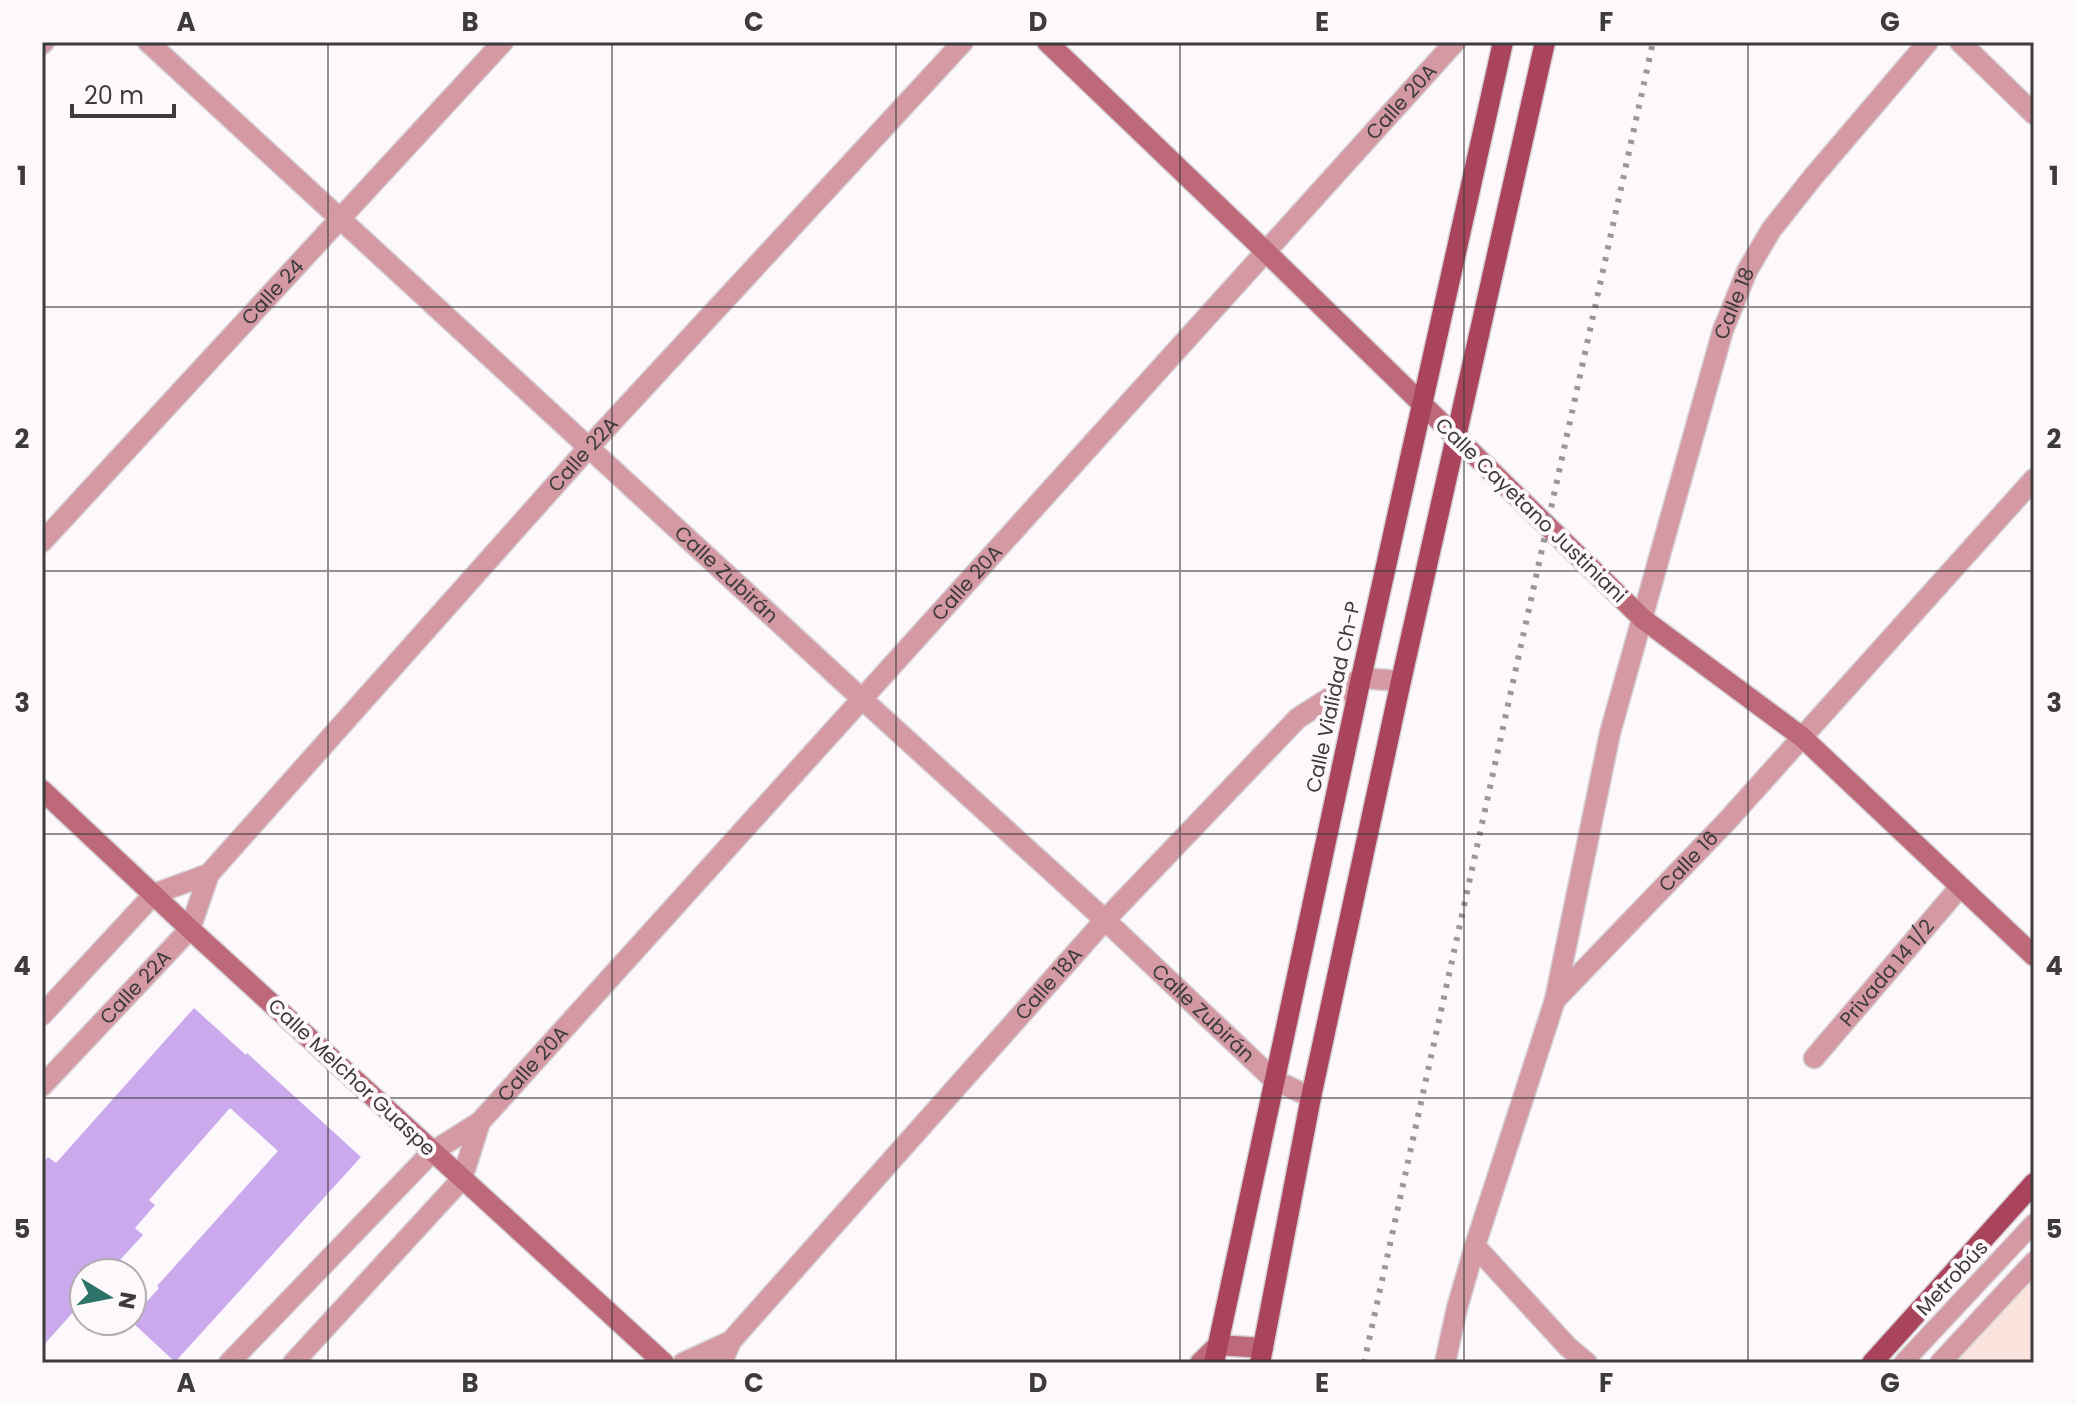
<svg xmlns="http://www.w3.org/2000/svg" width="2076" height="1405" font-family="Poppins,sans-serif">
<rect width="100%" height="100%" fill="#fcf8fb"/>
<path fill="#fae4dd" d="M2034,1271V1363H1951Z"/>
<path fill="#caaaed" d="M194,1008L246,1055L247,1053L361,1157L175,1362L132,1322V1318L159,1288L157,1286L278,1151L230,1108L149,1200L155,1205L135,1228L143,1235L108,1273H84V1300L42,1347V1163L48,1157L56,1163Z"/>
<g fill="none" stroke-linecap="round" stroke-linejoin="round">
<defs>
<path id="lane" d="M1903,1363L2034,1223"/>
<g id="street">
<path id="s1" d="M148,42L862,699L1105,920L1274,1080L1311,1097"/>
<path d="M1960,42L2034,114"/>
<path d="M42,44L44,42"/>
<path id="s2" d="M42,542L503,42"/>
<path id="s3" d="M1555,1000L1610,733L1723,330L1747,271L1771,230L1813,177L1928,42"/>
<path d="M42,1015L154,894L209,874"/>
<path id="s4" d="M1814,1058L1960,887"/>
<path id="s5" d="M42,1086L190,929L209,874L589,447L963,42"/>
<path d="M1475,1246L1568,1347L1587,1363"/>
<path id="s6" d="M229,1363L432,1152L480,1122L1455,42"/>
<path d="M293,1363L462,1179L480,1122"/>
<path d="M683,1363L731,1341"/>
<path id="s7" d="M722,1363L731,1341L1105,920L1298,718L1361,678L1401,681"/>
<path id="s8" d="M1445,1363L1457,1308L1475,1246L1555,1000L1727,821L2034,479"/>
<path d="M1940,1363L2034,1262"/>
</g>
<path id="secondary" d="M1047,42L1265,251L1643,619L1802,737L2034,956
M42,790L190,929L664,1363
M1200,1363L1218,1345L1263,1348"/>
<path id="primary" d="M1214,1363L1361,678L1503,42
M1260,1363L1311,1097L1401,681L1545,42
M1872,1363L2034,1183"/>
</defs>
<use href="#lane" stroke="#d6d2d5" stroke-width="21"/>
<use href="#street" stroke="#d6d2d5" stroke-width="23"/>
<use href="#secondary" stroke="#d6d2d5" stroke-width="23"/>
<use href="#primary" stroke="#d6d2d5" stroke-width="23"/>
<use href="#lane" stroke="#d499a3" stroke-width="18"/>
<use href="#street" stroke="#d499a3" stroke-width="20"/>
<use href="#secondary" stroke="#bd697a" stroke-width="20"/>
<use href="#primary" stroke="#aa445d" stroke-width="20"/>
<path stroke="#9a9799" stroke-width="6" stroke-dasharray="4 8" stroke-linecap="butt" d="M1364,1363L1653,42"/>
</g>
<path fill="none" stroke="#3d3b3c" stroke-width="2" stroke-opacity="0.55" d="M328,42V1363M612,42V1363M896,42V1363M1180,42V1363M1464,42V1363M1748,42V1363M42,307H2034M42,571H2034M42,834H2034M42,1098H2034"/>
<g text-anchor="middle" stroke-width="8" stroke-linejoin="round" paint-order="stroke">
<g font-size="20" fill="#3d3b3c" stroke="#fcf8fb">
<text dy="7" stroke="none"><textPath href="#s6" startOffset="1724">Calle 20A</textPath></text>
<text dy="7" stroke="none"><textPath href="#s2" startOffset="340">Calle 24</textPath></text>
<text dy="7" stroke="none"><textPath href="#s3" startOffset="720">Calle 18</textPath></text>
<text dy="7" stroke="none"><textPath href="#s5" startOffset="836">Calle 22A</textPath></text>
<text transform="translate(1531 510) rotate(44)" y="7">Calle Cayetano Justiniani</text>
<text dy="7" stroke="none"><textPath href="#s1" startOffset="786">Calle Zubirán</textPath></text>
<text dy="7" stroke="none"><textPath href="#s6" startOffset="1076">Calle 20A</textPath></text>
<text transform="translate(1333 697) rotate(-78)" y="7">Calle Vialidad Ch-P</text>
<text dy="7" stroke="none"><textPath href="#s8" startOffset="572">Calle 16</textPath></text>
<text dy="7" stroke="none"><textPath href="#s4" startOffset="112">Privada 14 1/2</textPath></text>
<text dy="7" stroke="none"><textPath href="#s7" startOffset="502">Calle 18A</textPath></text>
<text dy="7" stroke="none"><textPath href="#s5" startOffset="136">Calle 22A</textPath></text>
<text dy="7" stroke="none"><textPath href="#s1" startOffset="1434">Calle Zubirán</textPath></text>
<text dy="7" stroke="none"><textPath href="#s6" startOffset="428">Calle 20A</textPath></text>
<text transform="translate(352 1077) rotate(43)" y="7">Calle Melchor Guaspe</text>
<text transform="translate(1952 1278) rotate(-47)" y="7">Metrobús</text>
</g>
</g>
<rect width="2076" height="1405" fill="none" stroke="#fcf8fb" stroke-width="88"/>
<g transform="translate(108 1297) rotate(100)"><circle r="38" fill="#fcf8fb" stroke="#b0acaf" stroke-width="2"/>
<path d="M0-6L14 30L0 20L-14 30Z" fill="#2c7369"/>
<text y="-12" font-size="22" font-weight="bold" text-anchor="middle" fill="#3d3b3c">N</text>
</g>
<path d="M72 104v12h102v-12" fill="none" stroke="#3d3b3c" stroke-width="4"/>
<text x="84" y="104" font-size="24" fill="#3d3b3c" stroke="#fcf8fb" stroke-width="6" paint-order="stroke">20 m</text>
<rect x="44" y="44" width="1988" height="1317" fill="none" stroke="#3d3b3c" stroke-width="3"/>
<g font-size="26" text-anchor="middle" font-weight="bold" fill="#3d3b3c">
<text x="186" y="31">A</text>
<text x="470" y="31">B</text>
<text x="754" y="31">C</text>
<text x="1038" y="31">D</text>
<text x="1322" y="31">E</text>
<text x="1606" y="31">F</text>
<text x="1890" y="31">G</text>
<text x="22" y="185">1</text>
<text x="2054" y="185">1</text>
<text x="22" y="448">2</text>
<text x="2054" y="448">2</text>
<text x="22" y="712">3</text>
<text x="2054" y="712">3</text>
<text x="22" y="975">4</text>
<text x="2054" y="975">4</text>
<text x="22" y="1238">5</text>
<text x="2054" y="1238">5</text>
<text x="186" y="1392">A</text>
<text x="470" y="1392">B</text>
<text x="754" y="1392">C</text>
<text x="1038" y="1392">D</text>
<text x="1322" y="1392">E</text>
<text x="1606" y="1392">F</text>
<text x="1890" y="1392">G</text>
</g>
</svg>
